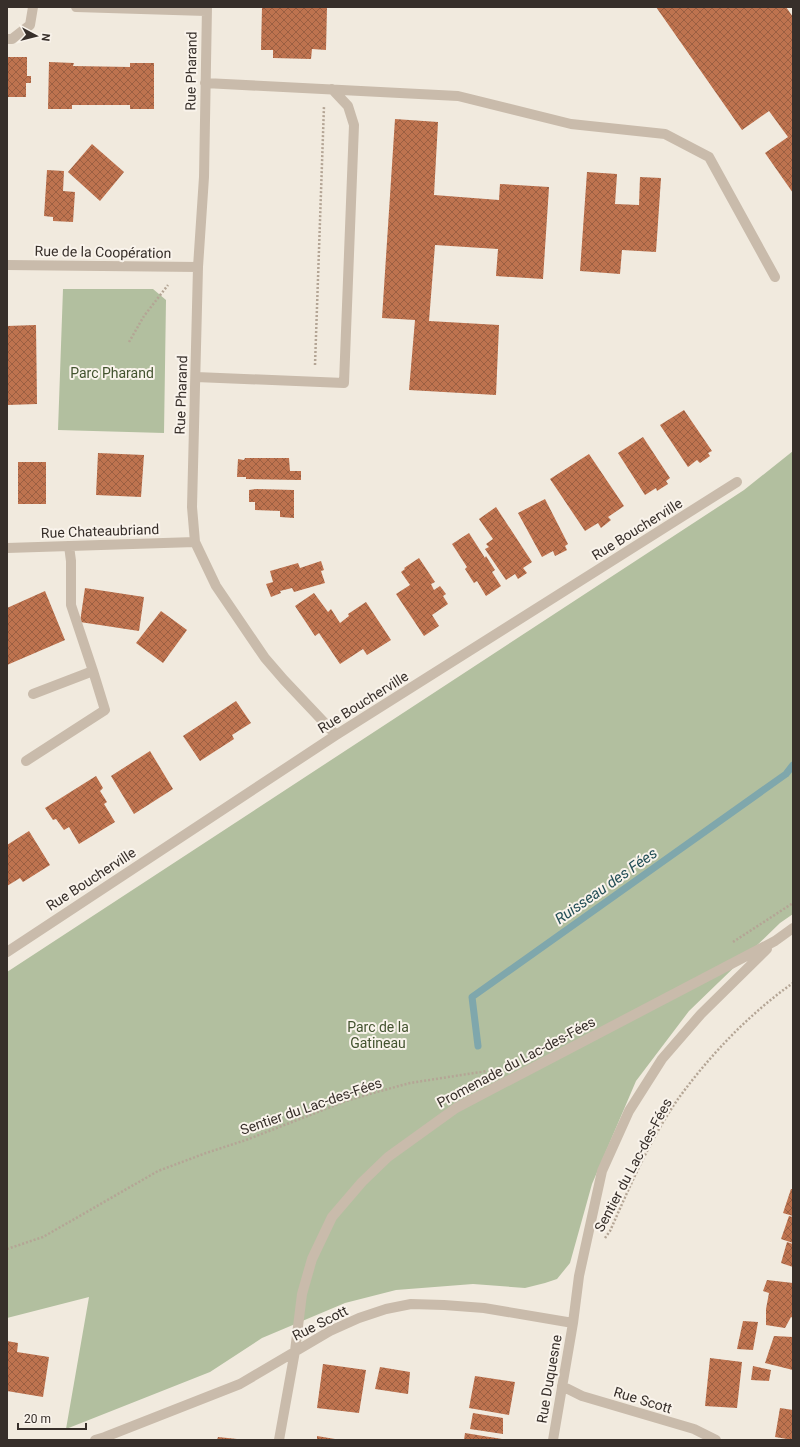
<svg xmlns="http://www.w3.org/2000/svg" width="800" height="1447" font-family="Roboto,sans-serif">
<defs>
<pattern id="building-cross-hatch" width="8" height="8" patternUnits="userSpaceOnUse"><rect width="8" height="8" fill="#be734f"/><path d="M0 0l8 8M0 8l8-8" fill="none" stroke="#9b5f42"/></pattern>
</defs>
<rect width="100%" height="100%" fill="#f1eade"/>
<path fill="#b2bf9f" d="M63,289H153L166,300L164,433L58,430Z
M793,451V914L780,923L689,1011L636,1081L592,1184L570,1263L557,1279L545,1283L525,1288L473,1284L396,1290L345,1303L262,1338L210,1372L66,1429L89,1297L7,1318V972L744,490Z"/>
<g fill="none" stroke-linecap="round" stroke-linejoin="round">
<path stroke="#7fa7ac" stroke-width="7" d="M478,1046L472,997L786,774L793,765"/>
</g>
<path fill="url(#building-cross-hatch)" d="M262,7H327L326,50L312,49L311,59L273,58V50H261Z
M656,7H786L793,17V193L765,153L788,137L769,111L742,130Z
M7,57H27V76H31V83H26V97H7Z
M49,62L74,63L73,66L130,67V63H154V109H130V105H72V109H48Z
M395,119L438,122L434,195L499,200L500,184L549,187L543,279L496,276L498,249L435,245L429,321L499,325L496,395L409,390L415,320L382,318Z
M92,144L124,172L100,201L68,172Z
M47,170L64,171L63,191L75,192L73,222L53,221V217L44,216Z
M587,172L617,174L615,204L639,205L640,177L661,178L656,252L622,250L620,274L580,271Z
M36,325L37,404L7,405V326Z
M684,410L712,451L708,453L710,456L700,463L697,460L688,467L660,425Z
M643,437L670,478L666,481L668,484L657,491L656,488L645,495L618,453Z
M98,453L144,455L141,497L96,495Z
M589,454L624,506L608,517L611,520L601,528L598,523L585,531L550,479Z
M245,458H289L290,471H301V480L246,479V477H237L238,459L244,460Z
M18,462H46V504H18Z
M256,489L294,490V518L280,517V511L255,510V502H249V490Z
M545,499L568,544L565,546L567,550L555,556L553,551L542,557L518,513Z
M496,507L532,562L523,568L527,573L518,579L515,574L506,580L485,549L489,547L486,544L493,539L479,519Z
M469,533L485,558L486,556L495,570L492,572L501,586L486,596L477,581L474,583L465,569L467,567L452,544Z
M419,558L435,582L431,584L434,590L440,586L446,594L443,596L448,604L432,615L439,626L424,636L396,594L410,585L401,572L405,569L404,568Z
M321,561L324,570L321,571L325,583L294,592L292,588L280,591L281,593L271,597L266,584L273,582L270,571L298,563L300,568Z
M85,588L144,597L139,631L80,622Z
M45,591L65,640L7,665V608Z
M314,593L328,612L331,609L340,623L349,616L348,614L366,602L391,640L367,655L363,649L340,664L319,633L315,636L295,606Z
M161,611L187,630L163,663L136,643Z
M236,701L251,723L232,735L234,739L200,761L183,736Z
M150,751L173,789L134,814L111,776Z
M96,776L103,788L100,791L107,802L104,804L115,822L79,844L69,827L64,830L56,819L53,820L45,808Z
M29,831L50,865L23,882L20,878L7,886V845Z
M791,1189H793V1216L783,1213Z
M789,1216L793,1217V1243L781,1239Z
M787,1242L793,1244V1267L781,1263Z
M767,1280L793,1283V1318L791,1317L785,1328L766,1325V1309L769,1293L763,1291Z
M743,1321L758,1322L753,1350L737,1349Z
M774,1336L793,1337V1370L765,1363Z
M7,1341L18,1343L17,1352L49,1357L43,1397L7,1391Z
M710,1358L742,1362L737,1408L705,1406Z
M323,1364L366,1370L359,1413L317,1408Z
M753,1366L771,1370L769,1381L751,1380Z
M380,1367L410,1372L408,1394L375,1389Z
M475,1376L515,1382L509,1415L469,1408Z
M780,1408L793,1410V1440L775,1437Z
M473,1413L503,1418V1434L470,1429Z
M465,1433L502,1439V1440H464Z
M317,1436L335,1439V1440H317Z
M218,1437L237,1439V1440H217Z"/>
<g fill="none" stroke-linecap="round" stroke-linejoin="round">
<path stroke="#b4a595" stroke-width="2.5" stroke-dasharray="2 2" stroke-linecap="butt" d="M129,342L144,316L168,285
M315,365L324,106
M733,942L793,903
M605,1238L610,1231C630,1186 650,1139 678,1099C710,1055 749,1014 793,983
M7,1249L43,1237L158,1171L206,1153L246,1140L346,1101L373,1093L410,1083L487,1071"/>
<path stroke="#c9bbab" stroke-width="10" d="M76,7L206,11
M207,7L204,177L198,267L192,507L195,542L216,586L265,658L284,680L336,735
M7,39H12L30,25L33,7
M205,83L458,96L571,124L665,134L709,157L775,277
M7,265L198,267
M196,377L344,383L354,125L348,106L332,89
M7,548L195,542
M33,694L93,671L71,605V561L69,546
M26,761L105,710L93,671
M7,952L336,735L737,482
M562,1386L582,1396L694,1429L716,1440
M95,1440L105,1437L240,1384L330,1331L359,1318L386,1309L411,1304L444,1305L484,1308L573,1323
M279,1440L295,1351L302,1294L312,1259L332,1217L362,1182L388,1157L456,1108L775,941L793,928
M553,1440L573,1323L579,1276L602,1171L629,1111L662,1059L701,1014L767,949"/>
</g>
<g text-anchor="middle" stroke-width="4" stroke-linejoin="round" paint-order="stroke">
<g font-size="14" fill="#372f2a" stroke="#f9f3eb">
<text transform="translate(191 71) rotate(-89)" y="5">Rue Pharand</text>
<text transform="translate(103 252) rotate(1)" y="5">Rue de la Coopération</text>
<text transform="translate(181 395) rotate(-88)" y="5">Rue Pharand</text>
<text transform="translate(637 529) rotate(-32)" y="5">Rue Boucherville</text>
<text transform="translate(100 531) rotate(-2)" y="5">Rue Chateaubriand</text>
<text transform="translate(363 702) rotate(-32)" y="5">Rue Boucherville</text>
<text transform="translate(91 879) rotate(-33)" y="5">Rue Boucherville</text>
<text transform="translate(516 1062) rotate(-28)" y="5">Promenade du Lac-des-Fées</text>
<text transform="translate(311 1106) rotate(-19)" y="5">Sentier du Lac-des-Fées</text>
<text transform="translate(633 1165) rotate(-62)" y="5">Sentier du Lac-des-Fées</text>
<text transform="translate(320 1323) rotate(-27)" y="5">Rue Scott</text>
<text transform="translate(549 1379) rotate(-80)" y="5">Rue Duquesne</text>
<text transform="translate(643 1400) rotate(17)" y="5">Rue Scott</text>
</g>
<g font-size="14" fill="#43532f" stroke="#f9f3eb">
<text x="112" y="378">Parc Pharand</text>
<text x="378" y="1032">Parc de la<tspan x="378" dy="16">Gatineau</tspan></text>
</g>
<g font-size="15" font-style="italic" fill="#224e56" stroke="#f9f3eb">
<text transform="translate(606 886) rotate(-35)" y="5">Ruisseau des Fées</text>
</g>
</g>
<rect width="800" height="1447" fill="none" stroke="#372f2a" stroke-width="16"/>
<g transform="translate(36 36) rotate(97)" stroke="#f9f3eb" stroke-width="3" paint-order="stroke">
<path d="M0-3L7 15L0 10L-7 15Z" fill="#372f2a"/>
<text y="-6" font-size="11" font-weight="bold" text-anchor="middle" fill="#372f2a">N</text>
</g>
<path d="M18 1423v6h68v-6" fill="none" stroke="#372f2a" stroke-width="2"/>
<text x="24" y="1423" font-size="12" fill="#372f2a" stroke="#f9f3eb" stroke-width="3" paint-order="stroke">20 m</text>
</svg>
